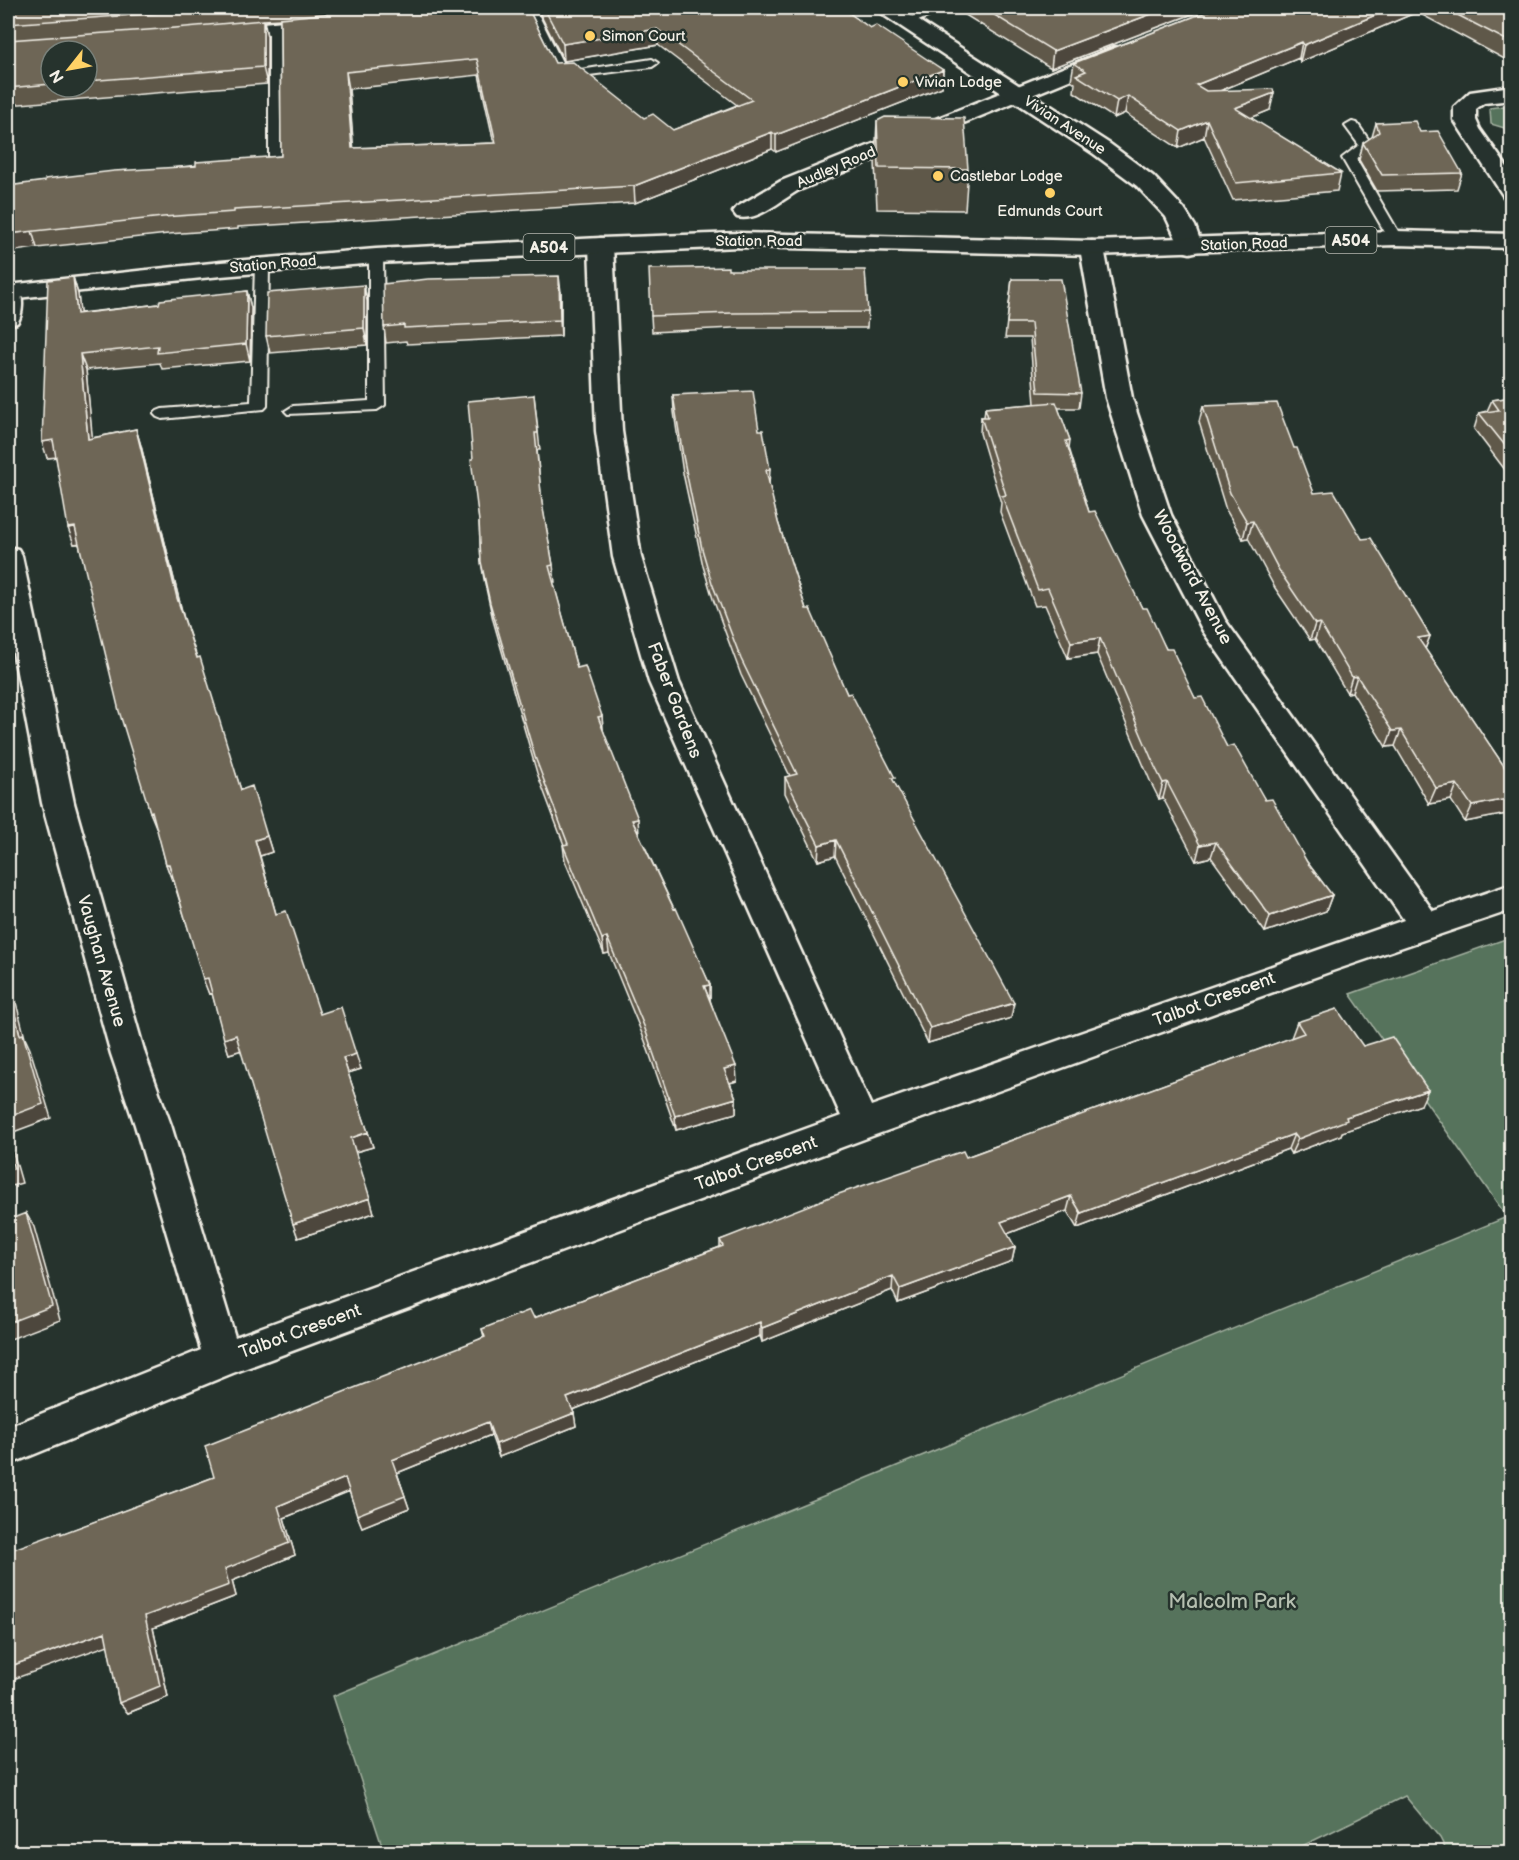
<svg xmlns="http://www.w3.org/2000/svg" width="1519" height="1860" font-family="'Balsamiq Sans',sans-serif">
<rect width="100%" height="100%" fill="#26332d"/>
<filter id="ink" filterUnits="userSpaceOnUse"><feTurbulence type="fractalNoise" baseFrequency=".0167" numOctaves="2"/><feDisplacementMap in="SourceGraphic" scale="12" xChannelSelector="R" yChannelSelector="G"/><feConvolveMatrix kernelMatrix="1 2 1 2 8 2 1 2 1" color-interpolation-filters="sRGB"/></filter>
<g filter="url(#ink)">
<path fill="#56735b" stroke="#a5b2a2" stroke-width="1.5" d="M1511,105V130L1491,124L1490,108Z
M1511,937V1852H1447L1440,1838L1405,1796L1290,1852H384L333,1696L1507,1217L1350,994Z"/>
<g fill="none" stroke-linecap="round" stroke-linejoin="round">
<defs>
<path id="lane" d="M523,8H535L567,72L652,59L658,63L652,67L558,79Z
M933,8H949L911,24L907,25L901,21Z
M275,24L281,28L283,169L276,173L269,169V28Z
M1352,122L1357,123L1373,146L1356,159L1402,238L1400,241H1390L1342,158L1359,145L1345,126Z
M376,252L383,256L385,405L377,410L288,414L285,411L293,406L369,401V256Z
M262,261L269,265L267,406L264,409L162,419L157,417L154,414L157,411L162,409L251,402L255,265Z"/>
<path id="street" d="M326,17L333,19L337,23L333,27L222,39L214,38L211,33L214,28L222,27Z
M1115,47L1123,48L1126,53L1123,58L797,191C780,201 757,222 737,217L733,212L737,207L781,181Z
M1512,86V100L1484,103L1476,109V120L1480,129L1512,174V199L1504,197L1454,120V107L1470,92Z
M601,238L609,240L613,245L622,431L641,557L679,682L871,1106L1404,920L1203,631L1143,515L1106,398L1080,248L1083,243L1092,241L1101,243L1104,248L1132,398L1171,515L1225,620L1433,911L1512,884V910L1335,970L875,1135L233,1373L8,1465V1427L201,1350L135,1125L111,1054L42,803L8,625V547L18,549L22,556L74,803L145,1054L171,1125L235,1337L841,1116L649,682L613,557L596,431L589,245L593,240Z
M8,285L18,287C24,296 23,315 17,323L8,325Z"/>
<path id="secondary" d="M876,8H899L1110,144L1153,176L1184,209L1195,226L1202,246L1198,251L1190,253L1182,251L1166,217L1137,186L1094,154L879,12Z"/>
<path id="primary" d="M1395,231L1512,234V248L1395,245L1092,255L739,247L376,263L221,276L8,299V285L221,262L376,249L601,238L739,233L1092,241Z"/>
</defs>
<use href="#lane" stroke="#f4f1e8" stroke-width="4"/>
<use href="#street" stroke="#f4f1e8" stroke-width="5"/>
<use href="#secondary" stroke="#f4f1e8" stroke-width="5"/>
<use href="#primary" stroke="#f4f1e8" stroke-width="5"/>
<use href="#lane" fill="#26332d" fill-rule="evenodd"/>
<use href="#street" fill="#26332d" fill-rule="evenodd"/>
<use href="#secondary" fill="#26332d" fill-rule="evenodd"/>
<use href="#primary" fill="#26332d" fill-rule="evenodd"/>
</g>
<path fill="#5f584a" stroke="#f4f1e8" stroke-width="1.5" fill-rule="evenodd" d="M8,8H528L555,63L644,118L673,130L737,105L658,45L564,61L537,8H842L870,28L943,70L942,87L776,152L772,149L635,203L238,227V229L168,234L37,248L8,186L281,156L280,19L264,20L267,36V84L8,105ZM51,51H87V87H51ZM479,75L494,143L353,148L349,89Z
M954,8H1208L1051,68Z
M1216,8H1512V63L1417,12L1300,62L1299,58L1220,91L1270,110L1250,118L1341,173L1337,191L1233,200L1204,137L1178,148L1125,113L1114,118L1074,92L1075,83L1071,80L1074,63Z
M877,121L968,169L965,210L877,209L875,161Z
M1376,123L1420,132L1462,173L1457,189L1377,191L1359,160L1363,143L1372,137Z
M728,270L868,312L867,328H733L652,332L651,316Z
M73,277L78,294L80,313L159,304L247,291L251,308L250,361L162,369L160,363L86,370L92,438L136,429L141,446L182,612L241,790L267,836L272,852L260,856L276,914L320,1014L361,1069L348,1073L373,1147L355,1152L374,1213L298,1238L241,1050L229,1054L212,993L209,994L173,880H172L166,864L157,827L150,812L79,544H74L56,457L47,458Z
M1012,279L1081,393L1079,408H1058L1070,440L1069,448L1089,512L1142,608L1195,698L1227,747L1265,800L1307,862L1332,895L1326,911L1265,932L1211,857L1196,861L1163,798L1159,799L1151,783L1097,654L1068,658L1045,605L1035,606L1000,512L1001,503L980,433L981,417H984L985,408L1035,404L1030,338H1005Z
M364,285L367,301V345L270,353L266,336Z
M561,292V336L407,344L406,341L386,343L384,327Z
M534,395L540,450H537L542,505L553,565L555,582H553L577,668L602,716L603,730L639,834L710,985V1000L737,1081L730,1083L736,1098V1113L676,1130L645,1041L609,953L604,954L565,861L563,845H564L537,773L493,620L484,579L481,562L479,521L473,459Z
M673,395L759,430L770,469L769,486L778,522L806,609L847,694L895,784L1011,1018L928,1043L835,856L818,861L785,793V777L790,776L741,675L713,599L703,566L683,473L674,412Z
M1512,397V479L1474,429L1479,413L1487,411L1492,400Z
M1203,406L1294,448L1314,493L1362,539L1430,636L1425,649L1512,778V813L1465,822L1451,800L1429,804L1395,746L1386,747L1352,692L1347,693L1315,639L1310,640L1275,588L1248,538L1243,539L1226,510L1199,422Z
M1297,1022L1363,1046L1421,1105L1342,1132L1341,1135L1291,1154L1288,1149L1077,1228L1067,1211L1007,1234L1015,1247L1012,1261L898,1303L892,1290L762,1342L760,1336L573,1410L576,1426L499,1457L491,1435L397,1473L409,1508L362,1527L349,1491L284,1518L295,1555L232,1581L236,1596L153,1628L168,1697L128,1713L119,1703L108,1645L62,1534L214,1477L484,1337L482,1329L534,1318L720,1247V1240L966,1157L1291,1038Z"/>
<path fill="#4d473c" stroke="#f4f1e8" stroke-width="1.5" d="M1167,8H1208L1051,68L1053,51Z
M1392,8H1418L1417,12L1300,62L1304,45Z
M263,20L267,36V84L263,67Z
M657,29L658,45L564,61L563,44Z
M1302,42L1299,58L1193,102L1196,85Z
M943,70L942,87L776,152V135Z
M346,72L349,89L355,165L352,148Z
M1274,93L1270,110L1231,126L1235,108Z
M1128,96L1125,113L1114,118L1117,101Z
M1207,120L1204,137L1178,148L1181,131Z
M772,132V149L635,203L634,186Z
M32,231L37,248L8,252V234Z
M559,276L561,292V336L560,320Z
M73,277L78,294L82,330L77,314Z
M364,285L367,301V345L364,328Z
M247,291L251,308L250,361L246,344Z
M80,354L86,370L94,455L88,439Z
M136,429L141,446L183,615L177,598Z
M53,440L58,457L47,458L42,442Z
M1253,521L1248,538L1243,539L1247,522Z
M75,527L81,543L74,544L68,528Z
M1320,623L1315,639L1310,640L1315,624Z
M1430,636L1424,652L1418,638Z
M1100,638L1097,654L1068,658L1071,642Z
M1357,676L1352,692L1347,693L1352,677Z
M602,716L603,732L598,717Z
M1401,730L1395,746L1386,747L1392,731Z
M1167,782L1163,798L1159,799L1163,783Z
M1457,784L1451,800L1429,804L1436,788Z
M1512,798V813L1465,822L1472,806Z
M152,811L158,827H156L150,812Z
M638,819L639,834L632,820Z
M267,836L272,852L260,856L255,840Z
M836,840L835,856L818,861L819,845Z
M1216,842L1211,857L1196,861L1200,845Z
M166,864H169L174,879L172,880Z
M1332,895L1326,911L1265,932L1270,916Z
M607,937L609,953L604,954L602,939Z
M8,971L25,1038L30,1049L51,1118L8,1134L22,1183L8,1187V1117L20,1035L8,986Z
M208,978L213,993L209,994L203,979Z
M710,985V1000L704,986Z
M1014,1003L1011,1018L928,1043L930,1028Z
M236,1035L242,1050L229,1054L224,1039Z
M356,1054L361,1069L348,1073L343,1058Z
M736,1066L737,1081L725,1084L724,1069Z
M1428,1090L1421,1105L1342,1132L1341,1135L1291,1154L1298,1139L1346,1117Z
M736,1098V1113L676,1130L675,1116Z
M368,1132L373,1147L355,1152L351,1138Z
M1294,1134L1288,1149L1077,1228L1081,1213Z
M1071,1196L1067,1211L999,1237L1001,1222Z
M370,1198L374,1213L298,1238L293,1224Z
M26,1213L34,1227L60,1320L8,1340V1323Z
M1015,1247L1012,1261L898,1303L900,1289Z
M893,1276L892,1290L762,1342V1328Z
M760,1322V1336L570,1411L567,1398Z
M574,1413L576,1426L499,1457L496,1444Z
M488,1422L491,1435L397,1473L409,1508L362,1527L357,1515L392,1460Z
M345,1478L350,1491L284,1518L295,1555L232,1581L236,1596L153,1628L168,1697L128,1713L119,1703L145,1616L225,1569L278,1506Z
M105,1632L114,1643L8,1681V1667Z"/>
<path fill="#6e6656" stroke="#f4f1e8" stroke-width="1.5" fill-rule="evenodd" d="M8,8H222L175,12L8,24Z
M385,8H528L555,63L573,62L644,118L653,114L673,130L752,100L657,29L563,44L544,8H842L870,28L876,25L943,70L776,135L772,132L634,186L234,210V212L163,217L8,234V186L45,181V179L114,171L196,166V162L281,156L280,18ZM477,59L496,143L352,148L346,72Z
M983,8H1167L1053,51Z
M1216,8H1392L1304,45L1302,42L1196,85L1206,91L1273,89L1274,93L1235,108L1341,173L1236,183L1207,120L1181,131L1128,96L1117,101L1076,75L1086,71L1074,63Z
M1444,8H1512V43Z
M263,20V67L87,81V51H51V84L8,88V40L175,28Z
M885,117L964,118L968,169L879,168L877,121Z
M1415,121L1420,132L1438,131L1462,173L1382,175L1363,143L1379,132L1376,123Z
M728,267V270H865L868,312L733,313L651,316L649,269Z
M559,276L560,320L404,328V325L384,327L383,284L428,279Z
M73,277L77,314L159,304L160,300L247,291L246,344L157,353L158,346L80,354L88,439L136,429L177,598L197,658L200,657L241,790L252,786L267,836L255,840L276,914L286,911L320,1014L341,1007L356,1054L343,1058L368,1132L351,1138L370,1198L293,1224L236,1035L224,1039L208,978L203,979L169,864H166L152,811L150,812L119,711L75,527L68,528L53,440L42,442L48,280Z
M1012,279H1061L1081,393L1038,392L1031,323H1007Z
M364,285V328L266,336L267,293Z
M753,391L759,430H763L770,469L766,470L778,522L806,609H810L847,694L851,693L895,778H892L1014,1003L930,1028L836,840L819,845L785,777L797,774L741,659L712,583L702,549L683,456L673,395Z
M534,395L538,433H535L542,503L553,565L549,566L577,668L585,666L602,716L598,717L638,819L632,820L674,909L676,908L710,985L704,986L736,1066L724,1069L736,1098L675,1116L644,1026L607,937L602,939L563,845L568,844L535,757L490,603L481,562L479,521L471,459H473L468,401Z
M1512,397V454L1479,413L1499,410L1492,400Z
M1056,402L1070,440L1066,441L1089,512L1095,511L1142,608H1147L1166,649H1172L1195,698L1202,697L1227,747L1234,745L1265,800L1272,799L1307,862L1332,895L1270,916L1216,842L1200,845L1167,782L1163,783L1155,767L1100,638L1071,642L1048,588L1038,590L1002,496L1006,495L981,417H988L985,408Z
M1277,403L1294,448H1297L1314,493L1334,491L1362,539L1371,538L1430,636L1418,638L1512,778V798L1472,806L1457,784L1436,788L1401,730L1392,731L1357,676L1352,677L1320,623L1315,624L1280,572L1253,521L1247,522L1230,493L1203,406Z
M8,986L20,1035L23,1034L43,1104L8,1117Z
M1337,1009L1363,1046L1392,1037L1428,1090L1346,1117L1347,1120L1298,1139L1294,1134L1081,1213L1071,1196L1001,1222L1015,1247L900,1289L893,1276L762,1328L760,1322L567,1398L574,1413L496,1444L488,1422L392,1460L405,1496L357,1515L345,1478L278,1506L289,1543L225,1569L229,1585L145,1616L160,1686L119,1703L105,1632L8,1667V1551L61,1532V1534L214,1477L205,1446L485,1337L482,1329L530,1310L534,1318L723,1246L720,1240L827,1198L963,1151L966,1157L1304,1033L1297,1022Z
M8,1147L14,1169L8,1170Z
M26,1213L52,1306L8,1323V1220Z"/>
</g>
<g fill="#ffd166" stroke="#26332d" stroke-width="2">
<circle cx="590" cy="36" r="6"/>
<circle cx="903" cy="82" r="6"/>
<circle cx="938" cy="176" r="6"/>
<circle cx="1050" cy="193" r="6"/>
</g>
<g text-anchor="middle" stroke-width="5" stroke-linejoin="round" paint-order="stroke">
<g font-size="15" fill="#f4f1e8" stroke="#26332d" text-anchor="start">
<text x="602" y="41">Simon Court</text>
<text x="915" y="87">Vivian Lodge</text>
<text x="950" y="181">Castlebar Lodge</text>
<text x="1050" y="216" text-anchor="middle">Edmunds Court</text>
</g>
<g font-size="15" fill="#f4f1e8" stroke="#26332d">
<text transform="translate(1065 125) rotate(33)" y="5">Vivian Avenue</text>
<text transform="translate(836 167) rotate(-23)" y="5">Audley Road</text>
<text x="759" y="246">Station Road</text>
<text transform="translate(1244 244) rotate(-2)" y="5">Station Road</text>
<text transform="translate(273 264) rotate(-5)" y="5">Station Road</text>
</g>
<g fill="#26332d" stroke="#b6b8b0" stroke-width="1.5">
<rect x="1325.5" y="227" width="51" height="26" rx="4.5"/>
<rect x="523.5" y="234" width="51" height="26" rx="4.5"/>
</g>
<g font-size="16" font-weight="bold" fill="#f4f1e8">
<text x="1351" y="246">A504</text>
<text x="549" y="253">A504</text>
</g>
<g font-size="18" fill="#f4f1e8" stroke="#26332d">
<text transform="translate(1193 577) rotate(62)" y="6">Woodward Avenue</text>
<text transform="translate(675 700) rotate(69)" y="6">Faber Gardens</text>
<text transform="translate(102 961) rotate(74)" y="6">Vaughan Avenue</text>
<text transform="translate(1214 999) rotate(-20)" y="6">Talbot Crescent</text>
<text transform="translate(756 1163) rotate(-20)" y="6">Talbot Crescent</text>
<text transform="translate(300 1331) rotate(-20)" y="6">Talbot Crescent</text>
</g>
<g font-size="21" fill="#b5bfb0" stroke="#26332d">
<text x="1232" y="1608">Malcolm Park</text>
</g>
</g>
<rect width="1519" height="1860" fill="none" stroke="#26332d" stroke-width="30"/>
<rect x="15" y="15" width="1489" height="1830" fill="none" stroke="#f4f1e8" stroke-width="2" filter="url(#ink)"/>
<g transform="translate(69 69) rotate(239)"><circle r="28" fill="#26332d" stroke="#787f78" stroke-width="1.5"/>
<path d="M0-4.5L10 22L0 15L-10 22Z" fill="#ffd166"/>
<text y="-9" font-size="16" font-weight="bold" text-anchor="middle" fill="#f4f1e8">N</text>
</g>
</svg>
